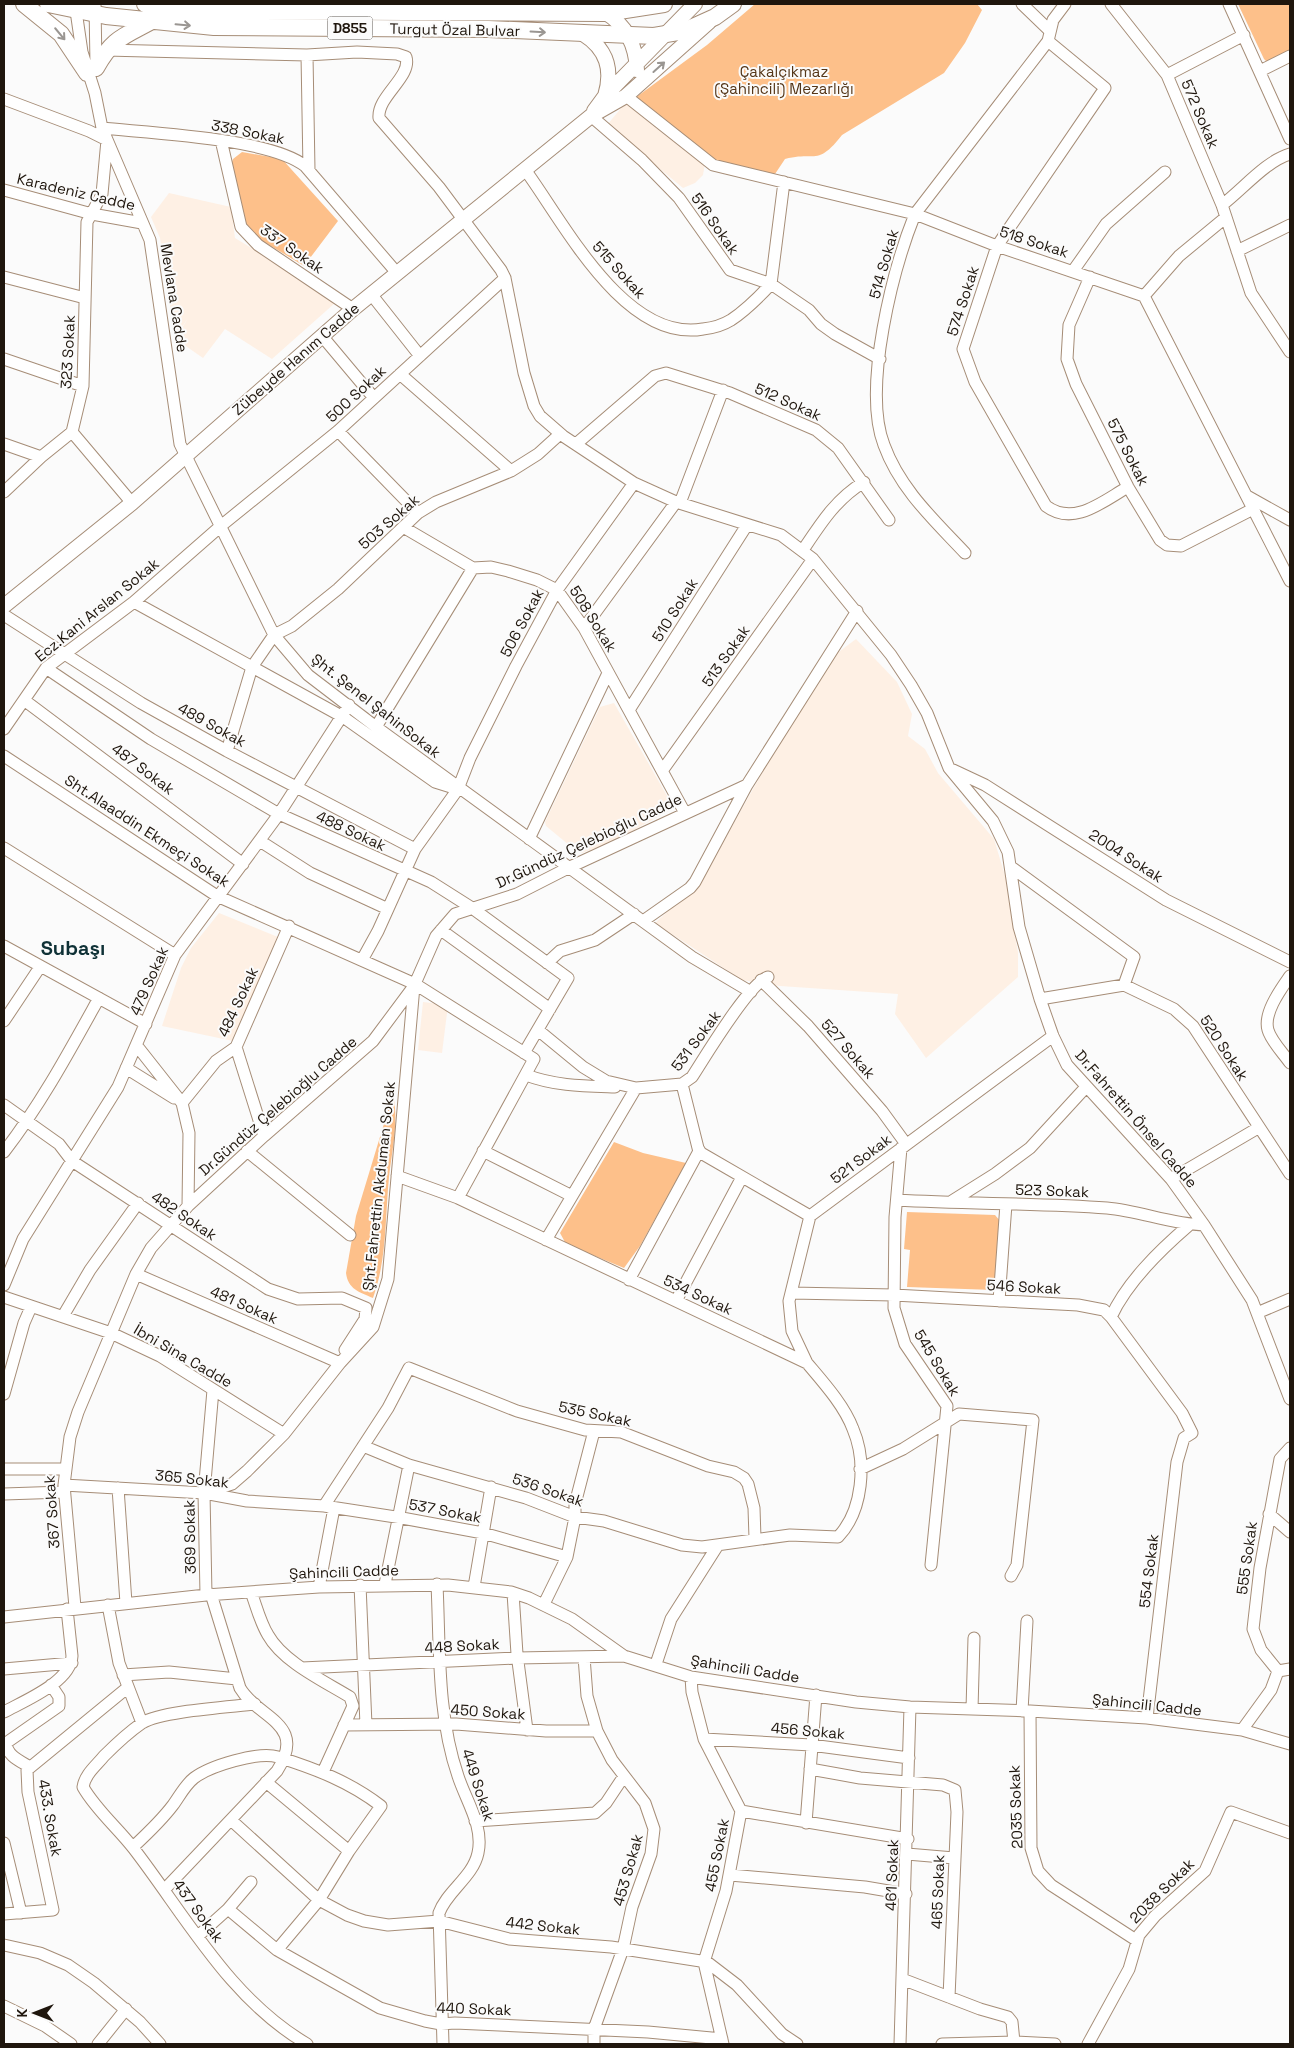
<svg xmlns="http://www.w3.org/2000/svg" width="1294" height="2048" font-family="'Space Grotesk',sans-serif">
<rect width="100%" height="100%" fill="#fbfbfb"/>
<path fill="#fef0e4" d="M628,100L705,163L703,175L695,183L683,188L607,125Z
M169,193L231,207L235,238L258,252L261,251L335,303L272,359L225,329L203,358L177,340V337L188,318L175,338L160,238L151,217Z
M856,639L897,682L912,714L908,736L925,749L938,773L994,839L1006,879L1018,953V977L926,1058L895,1014L898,994L780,986L742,980L655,923L702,880L775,750L836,654Z
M614,703L674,808L612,842L582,853L575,850L546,826L545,822L600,707Z
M219,913L278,937L233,1041L162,1026L181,968L191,948Z
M423,1002L448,1005L442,1053L418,1050Z"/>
<path fill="#fdc08a" d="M755,4H977L982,10L965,43L944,73L842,135C817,167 816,151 785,159L775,174L710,159L635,98L707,45Z
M1238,4H1290V51L1268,63L1264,59Z
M242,152L282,159L338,221L304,266L256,237L245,227L231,165L233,159Z
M393,1094C399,1122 392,1150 389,1177C385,1219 387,1259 373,1298C359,1292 348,1289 346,1273L356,1216Z
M614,1142L643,1153L686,1163L640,1246L624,1268L566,1244L560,1233Z
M907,1212L995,1215L1001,1222L994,1290L907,1287L910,1250L904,1249Z"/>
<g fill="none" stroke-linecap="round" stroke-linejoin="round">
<defs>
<path id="minor" d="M75,4L82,52L95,93L102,128L150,240L180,444L274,635L308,675L376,727L692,957L751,992
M95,4L96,66
M1022,4L1049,30
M1111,4L1167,75L1222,205L1251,293L1290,352
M1229,4L1290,139
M1048,41L1105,88L997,246L963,349L975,382L1046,506C1074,527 1103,501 1128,487
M106,50L307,55L357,52L397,54L406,57C412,77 377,96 379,118L439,187L501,270L505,278L524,373L534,406L540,416L563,436L634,483L676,502L781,535L813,559L891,655L911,685L927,713L949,768L993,821L1008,852L1019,927L1040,999L1053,1036L1067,1065L1171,1179L1204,1225L1252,1300L1290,1399
M307,55L309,170
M1260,71L1290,56
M1167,75L1244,35
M626,96L713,165L915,214L997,246L1144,296L1290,581
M4,99L89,131L107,140L102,194L87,222L83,386L72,432L41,457L4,492
M591,116L642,160L679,198L730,270L771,284L809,310L821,324L835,334L880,359
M102,128C149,133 270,138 305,166L397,273
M221,140L241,227L258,245L353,309
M526,171C564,223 625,343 703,329C712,328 723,325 731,320C746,310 759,297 771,284L784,182
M4,190L92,214L142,223
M1222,205C1243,189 1266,161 1290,154
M1237,251L1290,225
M1073,271L1106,224L1165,172
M4,277L85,298
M1090,277L1069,325L1067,359L1076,384L1128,487L1160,540L1167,545L1181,546L1253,509
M371,294L420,356
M1144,296L1179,256L1225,218
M322,336L374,398
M4,359L83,386
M400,374L511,471
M338,431L418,513
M72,432L132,503
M4,444L41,457
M576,444L655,376L666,373L730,393L816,430L838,448L889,520
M1247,496L1290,520
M680,503L723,390
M403,527L473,568L491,567L508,571L537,580L557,590L584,628L685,813
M803,550C821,523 836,499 864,482
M965,553C934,520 900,489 884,445C862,388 893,269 915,214L1048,41L1053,20L1065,4
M134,602L343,717L435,782L451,787
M4,615L141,703L227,751L415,849
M584,628L676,502
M46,668L151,739L279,814L431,882L472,908L568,978L524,1053
M24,700L243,864
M629,710L747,525
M376,727L473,568
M4,729L46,668L134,602L222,525L338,431L505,278
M227,751L252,667L274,635L292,626L338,589L418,513L436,502L511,471L538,454L560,434
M4,756L217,896L415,984L534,1059L458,1198
M953,770L985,785L1166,900L1290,962
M662,771L813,559
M529,839L608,673
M260,841L310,873L388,909
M4,848L175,955
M1011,867L1134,957L1124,985
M643,921L690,888L695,882L747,785
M441,930L550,1009
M4,946L146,1024
M362,960L378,931L415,849L458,789L470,758L516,666L557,590L634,483
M547,963L560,951L595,940L634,914
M1290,976C1281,989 1263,1013 1268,1030C1271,1041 1284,1054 1290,1063
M761,980L808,1026L882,1111L906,1144
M1040,999L1124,985L1174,1009L1193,1026L1290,1174
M4,1021L40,967
M538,1030L583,1067L606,1081L636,1088L682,1084L692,1077C705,1057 749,983 768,977
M137,1046L182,1103
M236,1047L264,1136
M126,1068L174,1098
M526,1075C555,1086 584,1086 615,1087
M682,1084L698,1148L701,1153L810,1216
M4,1105L59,1144L72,1161L268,1289L298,1299L342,1298L366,1308L365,1319L345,1350
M901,1148L895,1217L894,1308L905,1344L947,1406L931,1565
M247,1151L350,1235
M483,1151L572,1196
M4,1152C41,1104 69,1052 99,998
M1171,1179L1258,1128
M897,1200C966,1204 1037,1203 1107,1208C1140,1211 1171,1224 1204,1225
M952,1201L995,1174L1030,1148L1086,1087
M188,1206L189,1133L182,1103L216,1061L236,1047L289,926
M546,1240L636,1088
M136,1274L340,1363
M629,1280L699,1151
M4,1285L23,1239L118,1087L175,955L279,814L349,705
M791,1293L894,1295L1078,1305L1104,1310L1111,1317L1182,1413L1192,1433L1184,1438L1177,1462L1147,1718
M4,1297L111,1333L160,1356L284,1434
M676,1301L742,1177
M999,1301L1006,1204
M1257,1313L1290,1299
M63,1316L90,1270L138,1203
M1111,1317C1127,1282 1159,1251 1188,1226
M807,1363L792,1331L789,1301L810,1216L1053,1036
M4,1394L24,1323L31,1307
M363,1446L409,1465L526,1498L575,1517L604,1521L682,1545L702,1547L790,1535L838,1537C863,1511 867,1462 853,1429C844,1405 823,1382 807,1363L458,1198L397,1176
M4,1469H64
M860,1469L903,1449L959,1414L1033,1420L1017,1565L1011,1576
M64,1485L204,1493L247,1501L324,1506L402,1518L483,1533L567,1557
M118,1488L126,1603
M204,1493L232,1484L247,1471L284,1434L340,1363L373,1327L388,1279L414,986
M4,1494L64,1492
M324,1506L388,1408L409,1368L517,1411L585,1430L621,1432L708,1466L734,1472L744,1478L748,1484L754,1508L755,1538
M1269,1514L1290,1532
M385,1584L409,1465
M437,1584C440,1648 437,1715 458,1776C466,1801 484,1826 478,1853C473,1877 447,1891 439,1913L443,2044
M360,1585L366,1725
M319,1587L334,1508
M474,1587L491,1487
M251,1592C256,1605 260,1622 268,1635C283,1662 324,1681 350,1697L353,1706L323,1772
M513,1593L517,1654L527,1730
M206,1595L204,1493L213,1390
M544,1604L567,1557L575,1517V1504L594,1431
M108,1605L119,1663L142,1723
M75,1607L64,1485L70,1437L78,1412L136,1274L151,1248L188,1206L264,1136L373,1041L414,986L436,936L455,914L517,894L570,867L747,785L857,611
M4,1617L206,1595L319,1587L448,1585L511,1592L529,1598L572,1619L624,1656L691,1677L856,1702L910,1707L1030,1711L1147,1718L1242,1730L1290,1744
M584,1657L587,1696L597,1731L612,1760L645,1803L654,1829L651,1854L632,1907L623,1949L594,2029V2044
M656,1664L671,1619L718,1545
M302,1668L517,1658L624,1656
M4,1669L72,1663
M1278,1671L1261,1650L1253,1629L1260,1568L1280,1459L1290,1448
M123,1675L169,1672L237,1679
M691,1677L692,1692L704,1739L741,1811L726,1891L704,1962L723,2044
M255,1704C230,1707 161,1711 142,1723C129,1732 115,1745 104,1756C96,1766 85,1774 83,1787C96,1810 118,1828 134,1849C187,1918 230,1999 307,2044
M972,1709L974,1638
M1022,1711L1027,1621
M1030,1711L1031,1848L1038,1871L1051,1885L1136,1940
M4,1712C24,1701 71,1682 72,1656L67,1609
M344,1725L456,1724L546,1731H597
M1242,1730L1271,1690L1278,1671L1290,1669
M704,1739L811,1745L909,1758
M30,1767C20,1761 7,1756 6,1743L59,1706V1697L51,1685
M810,1769L860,1778L943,1785L955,1790L957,1812L949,1997
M266,1782L349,1851
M741,1811L908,1839
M231,1820L319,1900L347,1915L364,1921L388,1925L439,1921L509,1939L611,1947L707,1962L737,1985L782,2034L797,2044
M475,1821L595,1813L606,1803L624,1776
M806,1823L816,1695
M4,1843L21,1913
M133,1847C147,1834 161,1821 173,1805C179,1797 185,1785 194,1778C210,1766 258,1751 278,1757C316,1769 350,1782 381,1806L349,1851L319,1900L277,1950
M907,1854L954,1858
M730,1875L865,1887L906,1894
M164,1890L277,1771C308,1723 258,1719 240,1688L211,1594
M228,1909L277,1950L380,2008L425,2021L441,2024L455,2023L648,2032L722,2039
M4,1914L53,1910L28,1792L27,1770L127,1688
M198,1936L228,1909L251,1882
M4,1945L40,1953L68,1965L94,1983L140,2022L160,2044
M902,1979L980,2009L1008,2017L1012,2022L1014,2042
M4,2006L45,2026L71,2044
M98,2044L126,2009
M900,2044L910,1707
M942,2044L1014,2042L1055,2044
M1088,2044L1129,1969L1139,1935L1155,1916L1205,1871L1231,1812L1290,1833"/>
<path id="major" d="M606,13C627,26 636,46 637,70
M583,34C607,49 613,70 605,96
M594,111L605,96L695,4
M4,606L132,503L353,309L591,116L626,96L709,22"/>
<path id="highway" d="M24,4L61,34L87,73
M48,4L106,16L214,27L488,29L654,36L684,31L715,17L733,4
M145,4L212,11L606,13L664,4
M96,68C112,39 122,37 150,22"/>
</defs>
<use href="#minor" stroke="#a68d77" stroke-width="13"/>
<use href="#major" stroke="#a68d77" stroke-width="16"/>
<use href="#highway" stroke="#a68d77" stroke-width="18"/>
<use href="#minor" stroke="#fff" stroke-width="11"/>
<use href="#major" stroke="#fff" stroke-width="14"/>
<use href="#highway" stroke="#fff" stroke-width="16"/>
</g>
<defs><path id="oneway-shaft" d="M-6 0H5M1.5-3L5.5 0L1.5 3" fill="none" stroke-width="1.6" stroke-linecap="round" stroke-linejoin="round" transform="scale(1.25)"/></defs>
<g stroke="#9a9692">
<use href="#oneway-shaft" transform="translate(183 25) rotate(5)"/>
<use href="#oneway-shaft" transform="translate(538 32) rotate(3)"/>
<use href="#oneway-shaft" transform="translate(60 34) rotate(50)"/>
<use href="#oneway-shaft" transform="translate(659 67) rotate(-42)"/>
</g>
<g text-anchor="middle" stroke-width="4" stroke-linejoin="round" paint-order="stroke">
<rect fill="#fbfbfb" stroke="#615b54" stroke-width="1" x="327.5" y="16.5" width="45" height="23" rx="4"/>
<g font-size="14" font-weight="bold" fill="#1f160d">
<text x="350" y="33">D855</text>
</g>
<g font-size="15" fill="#1f160d" stroke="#fbfbfb">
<text transform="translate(455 30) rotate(1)" y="5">Turgut Özal Bulvar</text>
<text transform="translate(1200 114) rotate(67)" y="5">572 Sokak</text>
<text transform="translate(248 132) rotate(11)" y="5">338 Sokak</text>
<text transform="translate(76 192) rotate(13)" y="5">Karadeniz Cadde</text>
<text transform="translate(715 224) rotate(55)" y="5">516 Sokak</text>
<text transform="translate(1034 242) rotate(18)" y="5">518 Sokak</text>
<text transform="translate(292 249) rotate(35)" y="5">337 Sokak</text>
<text transform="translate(884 264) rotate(-74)" y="5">514 Sokak</text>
<text transform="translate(619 270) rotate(48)" y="5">515 Sokak</text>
<text transform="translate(174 298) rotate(81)" y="5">Mevlana Cadde</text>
<text transform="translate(963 301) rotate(-72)" y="5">574 Sokak</text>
<text transform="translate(68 352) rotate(-87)" y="5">323 Sokak</text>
<text transform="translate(296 359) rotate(-41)" y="5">Zübeyde Hanım Cadde</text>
<text transform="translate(356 394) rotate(-43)" y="5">500 Sokak</text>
<text transform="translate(788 402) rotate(24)" y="5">512 Sokak</text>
<text transform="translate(1128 452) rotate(63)" y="5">575 Sokak</text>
<text transform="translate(389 522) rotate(-41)" y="5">503 Sokak</text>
<text transform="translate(97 610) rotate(-39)" y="5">Ecz.Kani Arslan Sokak</text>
<text transform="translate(675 610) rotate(-58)" y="5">510 Sokak</text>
<text transform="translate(593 619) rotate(58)" y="5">508 Sokak</text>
<text transform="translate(522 623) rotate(-62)" y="5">506 Sokak</text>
<text transform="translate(726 656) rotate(-55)" y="5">513 Sokak</text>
<text transform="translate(376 706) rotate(38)" y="5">Şht. Şenel ŞahinSokak</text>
<text transform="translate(212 725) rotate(29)" y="5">489 Sokak</text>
<text transform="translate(143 769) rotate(37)" y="5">487 Sokak</text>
<text transform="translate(147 831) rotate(33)" y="5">Sht.Alaaddin Ekmeçi Sokak</text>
<text transform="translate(351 831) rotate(25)" y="5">488 Sokak</text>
<text transform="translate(589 841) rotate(-25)" y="5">Dr.Gündüz Çelebioğlu Cadde</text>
<text transform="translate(1126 856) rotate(33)" y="5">2004 Sokak</text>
<text transform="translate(149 981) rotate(-66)" y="5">479 Sokak</text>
<text transform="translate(238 1002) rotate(-65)" y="5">484 Sokak</text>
<text transform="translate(696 1041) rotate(-53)" y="5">531 Sokak</text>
<text transform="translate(1224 1048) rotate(57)" y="5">520 Sokak</text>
<text transform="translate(848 1049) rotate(49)" y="5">527 Sokak</text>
<text transform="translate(278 1106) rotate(-41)" y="5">Dr.Gündüz Çelebioğlu Cadde</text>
<text transform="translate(1136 1119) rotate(49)" y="5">Dr.Fahrettin Önsel Cadde</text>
<text transform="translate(861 1159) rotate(-37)" y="5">521 Sokak</text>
<text transform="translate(379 1186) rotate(-84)" y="5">Şht.Fahrettin Akduman Sokak</text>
<text transform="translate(1052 1191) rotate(2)" y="5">523 Sokak</text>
<text transform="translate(184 1216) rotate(34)" y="5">482 Sokak</text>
<text transform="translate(1024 1287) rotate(3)" y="5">546 Sokak</text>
<text transform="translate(698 1295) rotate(25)" y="5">534 Sokak</text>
<text transform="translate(244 1305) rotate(24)" y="5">481 Sokak</text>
<text transform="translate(183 1356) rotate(30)" y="5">İbni Sina Cadde</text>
<text transform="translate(937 1363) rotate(59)" y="5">545 Sokak</text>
<text transform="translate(595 1414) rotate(12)" y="5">535 Sokak</text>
<text transform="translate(192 1479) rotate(6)" y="5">365 Sokak</text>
<text transform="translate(548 1490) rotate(19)" y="5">536 Sokak</text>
<text transform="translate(445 1511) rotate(11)" y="5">537 Sokak</text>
<text transform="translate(52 1512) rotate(-94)" y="5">367 Sokak</text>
<text transform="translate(190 1537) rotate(-91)" y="5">369 Sokak</text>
<text transform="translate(1247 1558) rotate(-82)" y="5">555 Sokak</text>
<text transform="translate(1149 1571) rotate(-83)" y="5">554 Sokak</text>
<text transform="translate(344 1572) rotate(-2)" y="5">Şahincili Cadde</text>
<text transform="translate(462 1646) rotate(-3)" y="5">448 Sokak</text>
<text transform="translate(745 1669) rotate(9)" y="5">Şahincili Cadde</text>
<text transform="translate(1147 1705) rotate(6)" y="5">Şahincili Cadde</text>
<text transform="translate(488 1712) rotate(4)" y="5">450 Sokak</text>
<text transform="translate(808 1731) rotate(5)" y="5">456 Sokak</text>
<text transform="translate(478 1785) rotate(72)" y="5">449 Sokak</text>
<text transform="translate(1016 1807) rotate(-92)" y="5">2035 Sokak</text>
<text transform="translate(50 1818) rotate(80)" y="5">433. Sokak</text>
<text transform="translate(717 1855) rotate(-79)" y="5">455 Sokak</text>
<text transform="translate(628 1870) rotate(-74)" y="5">453 Sokak</text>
<text transform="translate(892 1875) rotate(-88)" y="5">461 Sokak</text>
<text transform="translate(1162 1891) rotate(-45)" y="5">2038 Sokak</text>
<text transform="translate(938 1892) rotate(-88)" y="5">465 Sokak</text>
<text transform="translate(198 1911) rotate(54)" y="5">437 Sokak</text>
<text transform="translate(543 1926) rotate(6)" y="5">442 Sokak</text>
<text transform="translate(474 2009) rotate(2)" y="5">440 Sokak</text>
</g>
<g font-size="15" fill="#553618" stroke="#fbfbfb">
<text x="784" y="77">Çakalçıkmaz<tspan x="784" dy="17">(Şahincili) Mezarlığı</tspan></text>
</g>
<g font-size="20" font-weight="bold" fill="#0f3136" stroke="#fbfbfb">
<text x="73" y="955">Subaşı</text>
</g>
</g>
<rect width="1294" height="2048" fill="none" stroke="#1f160d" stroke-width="10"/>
<g transform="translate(35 2013) rotate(270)" stroke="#fbfbfb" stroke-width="4" paint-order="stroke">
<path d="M0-4L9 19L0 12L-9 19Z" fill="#1f160d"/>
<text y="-8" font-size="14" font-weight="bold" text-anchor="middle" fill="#1f160d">K</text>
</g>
</svg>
